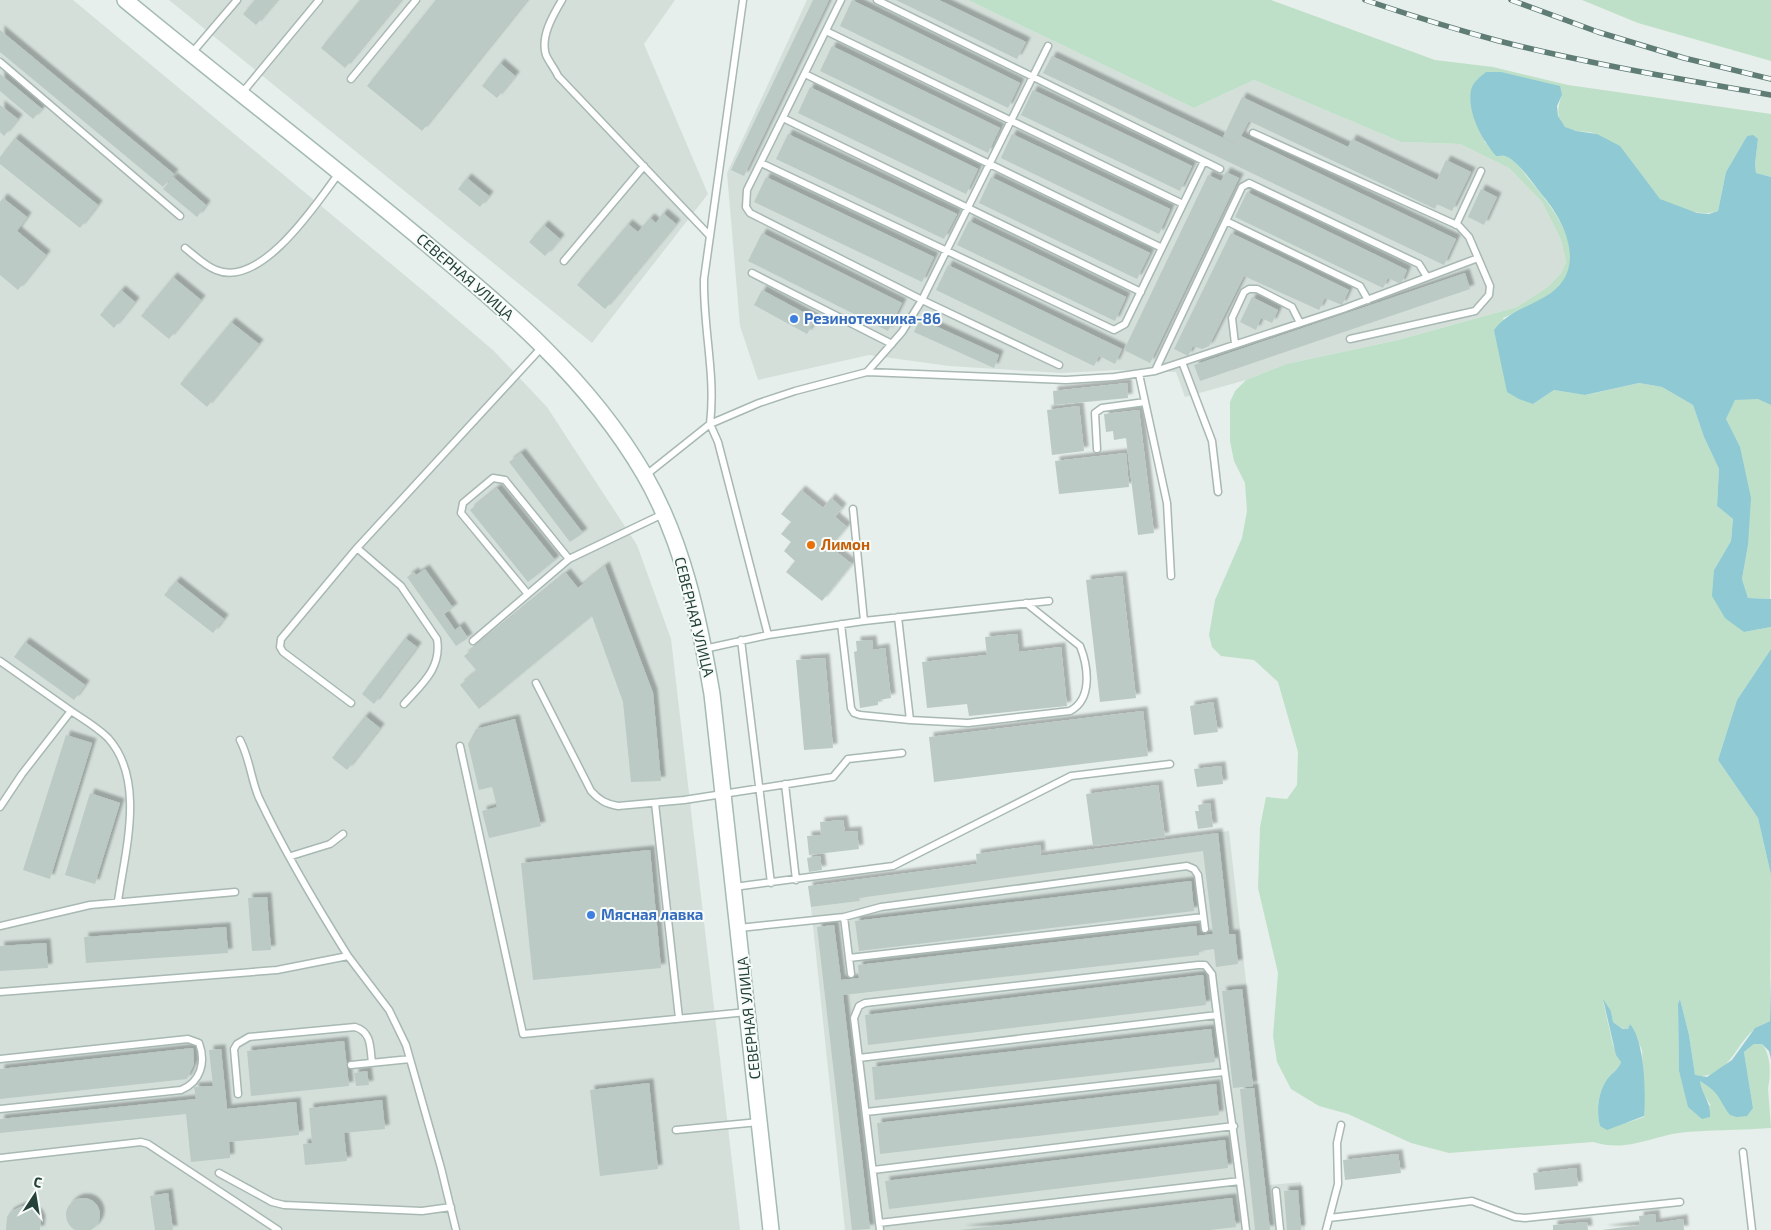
<svg xmlns="http://www.w3.org/2000/svg" width="1771" height="1230" font-family="'Exo 2',sans-serif">
<defs>
<filter id="shadow"><feDropShadow dx="4.5" dy="-4.5" stdDeviation="1" flood-color="#0004"/></filter>
</defs>
<rect width="100%" height="100%" fill="#e6efeb"/>
<path fill="#d4dfda" d="M0,0H73L426,293L494,351L547,407L637,545L671,639L740,1230H0Z
M169,0H675L644,44L708,194L592,343Z
M807,0H968L1194,108L1254,80L1401,142L1460,144L1509,168L1542,202L1561,240L1566,262L1561,273L1549,286L1517,307L1398,340L1286,364L1246,380L1185,397L1176,372L1117,370L1062,373L949,366L869,355L758,380L740,326L727,173Z
M1229,831L1269,1185L1301,1182L1305,1230H845L811,907L859,901L857,881Z"/>
<path fill="#bfe0c8" fill-rule="evenodd" d="M968,0H1271L1435,60L1493,67L1568,85L1771,114V177L1756,173L1755,164L1758,139L1747,136L1726,172L1718,211C1702,217 1673,209 1660,199C1653,194 1648,184 1642,178C1629,164 1614,146 1598,135C1589,129 1574,134 1565,127C1555,118 1558,105 1562,95L1484,141L1496,156C1499,156 1505,155 1507,157C1516,160 1523,172 1529,179C1547,201 1582,242 1568,274C1558,297 1524,309 1503,318L1533,404L1554,390L1586,395L1639,383L1662,387L1693,405L1704,437L1719,469L1717,506L1733,519L1731,541L1714,570L1744,632L1771,627V649L1737,700L1718,760L1758,818L1771,875L1770,1021C1765,1023 1760,1025 1756,1028C1734,1044 1730,1079 1695,1076L1689,1035L1680,999L1678,1004L1679,1071L1686,1096L1711,1106L1701,1090L1700,1081C1712,1089 1720,1093 1725,1108H1753L1744,1052L1754,1044H1762C1771,1055 1771,1075 1768,1088L1771,1128C1743,1130 1715,1130 1687,1132C1652,1135 1629,1153 1593,1142L1449,1153L1411,1143L1348,1114L1319,1106L1291,1089L1277,1062L1273,1036L1278,973L1258,888L1260,827L1266,797L1287,799L1297,785L1298,752L1278,682L1254,660L1221,656L1212,647L1209,635L1215,600L1242,538L1247,511L1245,483L1234,461L1230,441V402L1235,391L1246,380L1286,364L1398,340L1517,307L1549,286L1561,273L1566,262L1561,240L1542,202L1509,168L1460,144L1401,142L1254,80L1194,108ZM1603,1001L1611,1011L1613,1022L1624,1029H1628L1630,1024L1642,1050L1644,1117L1629,1122L1600,1126C1596,1111 1598,1091 1608,1078C1613,1072 1618,1070 1621,1062L1613,1045Z
M1582,0H1771V61L1638,23Z
M1758,398L1771,405L1770,599L1748,598L1742,579L1748,545L1726,419L1734,400Z"/>
<path fill="#8ec9d4" d="M1486,72H1501L1560,86L1562,95L1557,106L1558,116L1565,127L1576,131L1597,134L1620,146L1660,199L1697,213L1709,214L1718,211L1726,172L1747,136L1753,135L1758,139L1755,164L1756,173L1771,177V405L1758,399L1735,400L1726,419L1740,447L1751,498L1748,545L1742,579L1748,598L1771,599V627L1744,632L1725,618L1712,596L1714,570L1731,541L1733,519L1717,506L1719,469L1704,437L1693,405L1662,387L1639,383L1585,395L1554,390L1533,404L1519,399L1507,392L1494,330C1508,311 1532,306 1551,293C1586,268 1566,223 1543,196C1535,186 1519,162 1507,157C1505,155 1499,156 1496,156C1482,140 1467,113 1471,90C1473,82 1480,77 1486,72Z
M1771,649V875L1758,818L1718,760L1737,700Z
M1771,976V1059L1769,1051L1762,1044H1754L1744,1052L1753,1108L1747,1116L1737,1117L1730,1115C1716,1096 1722,1095 1700,1081C1702,1096 1711,1101 1710,1117L1702,1119L1688,1107L1679,1071L1678,1004L1680,999L1689,1035L1695,1075L1707,1077L1732,1060L1755,1028L1770,1021Z
M1603,999L1611,1011L1613,1022L1623,1029H1628L1630,1024C1645,1042 1646,1093 1644,1116L1607,1130L1600,1126C1596,1111 1598,1091 1608,1078C1613,1072 1618,1070 1621,1062L1616,1055Z"/>
<path fill="#bbcac4" filter="url(#shadow)" d="M255,0H277L256,25L243,14Z
M360,0H401L345,68L321,48Z
M436,0H527L422,131L367,86Z
M813,0H829L744,176L731,170Z
M852,0L1020,83L1008,108L840,26Z
M896,0H939L1026,42L1017,59Z
M0,30L174,174L163,187L0,52Z
M832,46L1000,128L988,153L820,71Z
M1052,56L1240,146L1223,137L1242,97L1348,147L1352,139L1437,180L1446,160L1471,172L1452,211L1437,204L1435,209L1249,121L1241,136L1456,239L1444,265L1043,73Z
M500,63L515,76L497,98L482,86Z
M0,74L42,109L33,119L0,91Z
M810,87L978,169L966,194L798,113Z
M1033,90L1192,166L1180,191L1021,115Z
M0,105L18,119L4,136L0,132Z
M788,134L957,214L944,239L776,159Z
M1012,134L1170,209L1159,234L1001,158Z
M15,138L98,205L80,228L0,164V157Z
M1226,172L1239,178L1150,363L1124,350L1208,175L1221,181Z
M173,177L206,205L197,217L163,189Z
M766,177L934,257L922,282L754,202Z
M991,177L1150,253L1137,279L979,203Z
M467,178L489,196L480,207L458,189Z
M1481,189L1497,197L1484,225L1468,217Z
M1247,192L1407,270L1401,284L1388,278L1383,288L1235,217Z
M3,198L27,217L17,231L46,255L18,290L0,275V202Z
M663,213L676,224L605,309L577,285L628,224L638,232L650,218L656,223Z
M969,221L1126,297L1115,321L957,245Z
M544,225L560,239L545,256L529,242Z
M762,233L902,303L888,331L748,261Z
M1231,233L1349,290L1342,305L1325,298L1319,310L1244,276L1209,346L1202,349L1193,346L1188,356L1174,349Z
M948,265L1122,349L1115,364L1099,356L1094,366L936,290Z
M1465,273L1470,289L1200,381L1194,365Z
M173,277L201,300L169,339L141,316Z
M121,290L135,302L114,328L100,315Z
M762,290L816,319L807,334L754,305Z
M1252,297L1278,310L1272,323L1261,318L1256,330L1240,322Z
M920,319L999,355L994,368L914,332Z
M231,322L259,344L207,407L180,384Z
M1127,383L1128,398L1054,405L1053,391Z
M1079,406L1084,451L1052,455L1047,410Z
M1139,410L1154,533L1138,535L1126,438L1114,440L1113,431L1106,432L1104,414Z
M521,453L583,533L570,542L509,462Z
M1126,453L1129,487L1059,494L1055,461Z
M497,488L555,560L528,582L470,510Z
M801,490L823,508L831,498L842,508L835,517L847,527L830,547L852,564L822,601L786,572L795,561L784,551L791,542L781,534L791,522L781,514Z
M605,566L653,693L661,781L631,782L623,702L592,616L479,709L460,685L477,671L464,656L566,573L578,588Z
M425,569L453,608L444,614L455,630L460,626L468,638L456,646L407,577L414,572L416,575Z
M1122,576L1136,698L1100,702L1086,580Z
M176,581L224,619L213,633L164,595Z
M1017,634L1019,652L1061,647L1067,706L969,716L967,704L927,708L922,662L987,655L985,637Z
M405,638L417,647L374,704L362,694Z
M872,640L873,650L885,648L891,698L878,700V705L860,708L854,652L857,651L856,641Z
M25,642L85,685L74,700L14,657Z
M825,658L833,748L804,750L796,660Z
M1213,702L1218,732L1194,735L1190,706Z
M1143,711L1148,756L934,782L929,737Z
M365,716L380,728L347,770L332,758Z
M515,719L541,826L489,838L482,811L497,807L492,787L479,790L468,744L476,729Z
M66,735L92,743L50,879L23,870Z
M1221,766L1223,784L1197,787L1194,769Z
M1158,785L1165,837L1093,846L1086,794Z
M90,793L120,803L95,884L65,875Z
M1210,803L1213,827L1198,829L1195,811H1199L1198,805Z
M843,820L845,832L857,831L859,849L809,855L807,836L821,835L820,822Z
M1218,833L1229,934H1235L1238,964L1216,967L1214,949L1199,951V955L843,995L870,1229L852,1230L817,927L834,925L841,980L859,978L858,965L1196,926L1197,936L1213,934L1203,851L859,898L860,901L811,907L808,886Z
M1040,845L1041,855L977,864L976,854Z
M650,850L661,968L533,980L521,863Z
M820,856L822,870L809,872L807,858Z
M1191,881L1194,911L859,951L855,921Z
M267,897L271,950L252,951L248,898Z
M226,927L228,953L86,963L84,937Z
M46,943L48,968L0,971V946Z
M1203,975L1206,1005L868,1045L865,1015Z
M1242,989L1253,1086L1233,1088L1222,991Z
M1211,1029L1215,1062L875,1100L872,1067Z
M344,1041L349,1086L251,1096L247,1051Z
M193,1048L194,1064L187,1079L0,1099V1069Z
M221,1049L227,1109L296,1102L299,1135L229,1142L230,1158L191,1162L186,1114L0,1133V1119L196,1099L194,1087L213,1086L209,1050Z
M367,1071L369,1085L356,1086L354,1073Z
M649,1083L658,1169L600,1176L590,1090Z
M1216,1084L1219,1115L880,1154L877,1123Z
M1254,1088L1270,1230H1255L1240,1089Z
M382,1100L385,1129L344,1133L347,1161L305,1165L303,1144L312,1143L309,1108Z
M1225,1140L1228,1168L889,1209L885,1181Z
M1398,1154L1401,1173L1345,1180L1343,1160Z
M1576,1168L1578,1186L1535,1190L1533,1173Z
M1298,1190L1301,1230H1287L1284,1191Z
M168,1193L173,1230H155L150,1196Z
M66 1215a17 17 0 1 1 34 0a17 17 0 1 1-34 0Z
M1232,1198L1236,1227L1210,1230H960Z
M22,1206L33,1210L38,1214L41,1220L40,1230H6L7,1217L10,1212Z
M1655,1214L1656,1223L1683,1219L1684,1230H1602L1640,1225L1639,1216Z
M1587,1222L1588,1230H1553V1225Z"/>
<g fill="none" stroke-linecap="round" stroke-linejoin="round">
<defs>
<path id="lane" d="M562,0C553,15 540,37 546,55C549,62 555,69 558,76L709,235
M841,0L747,190L746,207L750,213L922,300L1059,365
M877,0L1220,169
M826,31L1183,204
M191,54L237,0
M0,62L180,216
M805,74L1162,248
M351,79L416,0
M242,93L319,0
M783,118L1141,292
M1253,133L1459,226L1469,237L1478,258
M761,163L1114,330L1125,324L1204,161
M1226,221L1360,286L1368,300
M1456,225L1481,171
M185,248C194,255 205,266 216,270C261,289 317,203 339,173
M564,261L644,166
M752,273L892,344
M1235,344L1232,318L1244,292L1249,289H1257L1292,307L1300,323
M1182,362L1212,441L1218,492
M1155,371L1343,309L1478,258L1490,286L1489,295L1475,311L1350,339
M867,372L1066,380L1114,377L1155,371L1242,187L1249,183L1419,264L1427,277
M1139,374L1167,503L1171,576
M1097,449L1095,413L1102,408L1145,402
M646,475L710,424C716,375 703,328 704,279L743,0
M853,509L864,621
M357,548L401,586L437,639C442,668 422,684 404,704
M527,593L461,513L463,503L493,478L505,480L569,559
M898,617L910,720L968,723L1070,711C1093,699 1088,666 1080,646L1026,603
M841,624L851,708L854,713L860,715L910,720
M768,635L864,621L1049,601
M741,640L771,883
M473,641L569,559L663,514
M704,649L768,635L718,442L710,424L759,403L795,391L867,372L902,332L922,300L1048,46
M0,661L71,711
M536,683L591,791C599,800 606,804 618,806L684,800L833,777L848,759L902,753
M351,703L283,652L280,647L281,639L357,548L543,346
M240,740C250,759 251,780 259,798C285,853 316,905 348,956
M460,746L523,1034L747,1012
M785,784L796,880
M655,803L679,1018
M0,807L22,774L71,711C83,719 97,727 108,738C146,780 125,851 118,901
M291,856L330,844L343,834
M734,887L893,866L1071,776L1170,764
M844,917L851,974
M0,926L90,905L235,892
M739,928L844,917L881,907L1187,866L1194,869L1198,875L1205,929
M849,958L1203,917
M0,992L277,970L348,956L389,1010L406,1045L441,1168L456,1230
M859,1058L1217,1015
M0,1059L188,1039L199,1043C206,1062 201,1082 181,1090L0,1109
M351,1065L410,1059
M238,1094L234,1049L237,1044L249,1037L355,1027C372,1032 370,1048 372,1063
M866,1112L1224,1072
M676,1130L759,1122
M1743,1152L1752,1230
M0,1158L141,1142L148,1144L278,1230
M873,1170L1234,1126
M219,1173L272,1202L284,1205L422,1211L451,1207
M1276,1191L1280,1230
M1329,1218L1472,1201L1515,1217L1525,1218L1680,1202
M879,1223L1240,1181
M880,1230L854,1018L859,1006L865,1003L1198,965H1205L1212,974C1222,1060 1236,1144 1246,1230
M1326,1230L1338,1184L1337,1143L1341,1125"/>
<path id="secondary" d="M125,0C223,81 324,158 422,240C506,310 588,378 644,474C683,541 699,619 712,694L771,1230"/>
</defs>
<use href="#lane" stroke="#a8b8b2" stroke-width="9"/>
<use href="#secondary" stroke="#a4bbb3" stroke-width="18"/>
<use href="#lane" stroke="#fff" stroke-width="6"/>
<use href="#secondary" stroke="#fff" stroke-width="15"/>
<defs>
<path id="rail" d="M1365,0C1409,15 1454,29 1499,41C1589,64 1680,79 1771,95
M1511,0L1598,32L1684,58L1771,79"/>
</defs>
<use href="#rail" stroke="#5f7d75" stroke-width="5.5"/>
<use href="#rail" stroke="#f7fbf9" stroke-width="4" stroke-dasharray="11" stroke-linecap="butt"/>
</g>
<g fill="#3f7fe0" stroke="#f7fbf9" stroke-width="2">
<circle cx="794" cy="319" r="5"/>
<circle cx="591" cy="915" r="5"/>
</g>
<circle fill="#e8710a" stroke="#f7fbf9" stroke-width="2" cx="811" cy="545" r="5"/>
<g text-anchor="middle" stroke-width="4" stroke-linejoin="round" paint-order="stroke">
<g font-size="15" fill="#24423a" stroke="#f7fbf9">
<text transform="translate(465 277) rotate(41)" y="5">СЕВЕРНАЯ УЛИЦА</text>
<text transform="translate(694 617) rotate(76)" y="5">СЕВЕРНАЯ УЛИЦА</text>
<text transform="translate(749 1018) rotate(-96)" y="5">СЕВЕРНАЯ УЛИЦА</text>
</g>
<g font-size="15" font-weight="bold" fill="#366cbe" stroke="#f7fbf9" text-anchor="start">
<text x="804" y="324">Резинотехника-86</text>
<text x="601" y="920">Мясная лавка</text>
</g>
<g font-size="15" font-weight="bold" fill="#c56008" stroke="#f7fbf9" text-anchor="start">
<text x="821" y="550">Лимон</text>
</g>
</g>
<g transform="translate(35 1195) rotate(12)" stroke="#f7fbf9" stroke-width="4" paint-order="stroke">
<path d="M0-4L9 19L0 12L-9 19Z" fill="#24423a"/>
<text y="-8" font-size="14" font-weight="bold" text-anchor="middle" fill="#24423a">С</text>
</g>
</svg>
